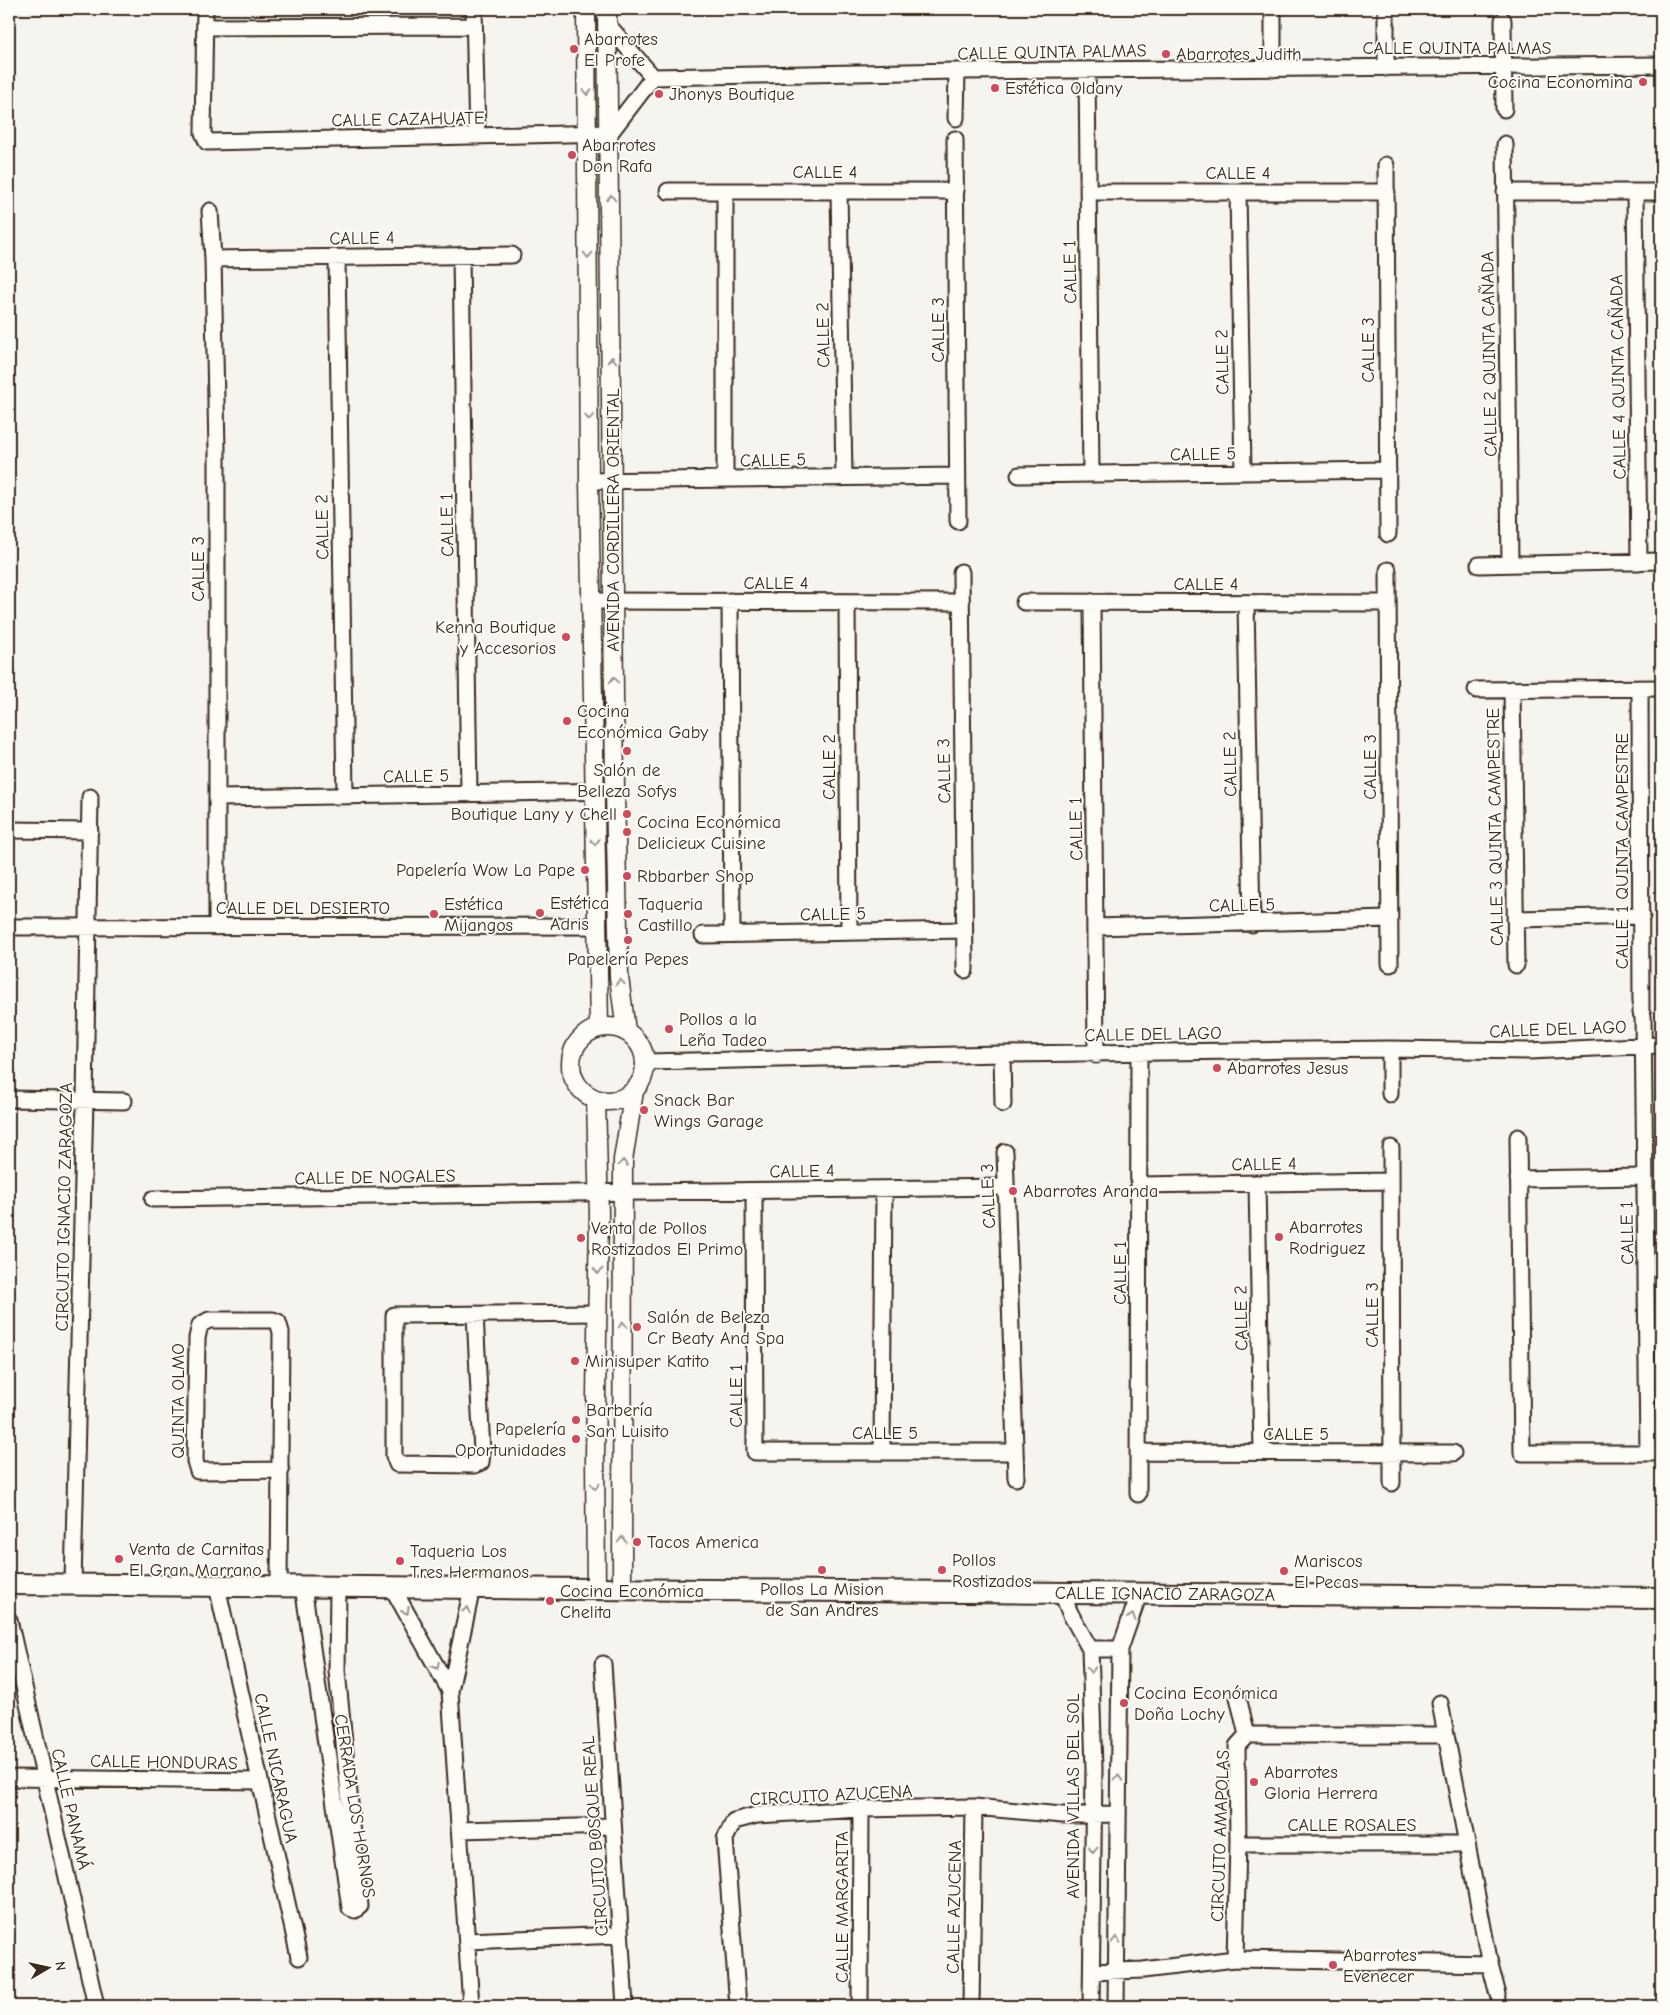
<svg xmlns="http://www.w3.org/2000/svg" width="1670" height="2015" font-family="'Comic Neue',sans-serif">
<rect width="100%" height="100%" fill="#f5f4ee"/>
<filter id="ink" filterUnits="userSpaceOnUse"><feTurbulence type="fractalNoise" baseFrequency=".02" numOctaves="2"/><feDisplacementMap in="SourceGraphic" scale="10" xChannelSelector="R" yChannelSelector="G"/><feConvolveMatrix kernelMatrix="1 2 1 2 8 2 1 2 1" color-interpolation-filters="sRGB"/></filter>
<g filter="url(#ink)">
<g fill="none" stroke-linecap="round" stroke-linejoin="round">
<defs>
<path id="minor" d="M205,9L203,133L207,142L610,133L653,77
M474,9L477,137
M1386,9V68
M1503,20L1504,109
M608,25L653,77L957,71L1661,65
M205,27L474,26
M1273,69V9
M1087,70L1091,474
M956,118L957,71
M955,139L958,521
M1505,144L1510,564
M1386,165L1388,534
M668,191H956
M725,191V479
M839,191L844,477
M1088,192H1387
M1238,192L1243,472
M1505,192H1655
M1635,192L1639,562
M210,211L213,259L217,450V927
M461,255L469,794
M337,258L345,796
M213,259L512,255
M1019,475L1388,470
M589,481L957,476
M1479,565L1661,561
M1388,570L1390,964
M961,572L965,970
M591,601L961,602
M730,601L732,934
M847,602L849,932
M1024,602L1388,603
M1092,602L1096,1055
M1246,603L1252,924
M1640,688L1641,1013L1643,1015L1648,1453
M1512,689L1516,965
M1476,690L1659,688
M218,798L615,791
M9,830L90,831
M1515,919L1642,916
M9,927L598,926
M1095,927L1389,919
M703,935L964,930
M1390,1049V1094
M1002,1054L1003,1104
M646,1062L1002,1054L1390,1049L1529,1051L1661,1045
M9,1099L124,1101
M1518,1137L1522,1453H1661
M1391,1148L1392,1483
M1005,1152L1016,1478
M1518,1179L1645,1177
M1257,1183L1262,1452
M1139,1185L1390,1181
M754,1191L755,1452H1015
M153,1199L1006,1187
M475,1314L482,1452L481,1462L474,1465L397,1464L394,1456V1315H402L597,1313
M882,1452L884,1189
M1138,1452L1453,1453
M1138,1494L1139,1053
M73,1584L85,1100L90,797
M217,1586L299,1957
M279,1586L281,1332L278,1322L273,1320H209L200,1325L197,1338L195,1461L198,1471L281,1470
M303,1586L350,1908L355,1910L360,1906L337,1671L338,1586
M392,1587L450,1691
M1062,1593L1070,1613L1090,1649L1094,1768L1091,2006
M9,1620L96,2006
M1090,1649H1120
M603,1664L625,2006
M1238,1697L1247,1735
M1440,1703L1490,1964L1498,1995
M9,1778L260,1781
M459,1830L613,1826
M1238,1844H1466
M467,1941L620,1935
M1235,1959L1238,1844L1237,1746L1247,1735H1446
M1092,1972L1143,1970L1235,1959L1490,1964
M471,2006L450,1691L472,1588
M738,2006L725,1839L734,1821L757,1815L861,1809L974,1807L1062,1815L1118,1814
M860,2006L861,1809
M971,2006L974,1807
M1116,2006L1120,1649L1139,1594"/>
<path id="tertiary" d="M586,9L589,481L599,1027
M607,9L615,791L619,977L626,1031
M571 1064a37 37 0 1 1 74 0a37 37 0 1 1-74 0Z
M596,1100L599,1215L595,1456L596,1589
M622,1589L623,1160L634,1091"/>
<g id="secondary">
<path id="s1" d="M9,1584L1661,1598"/>
</g>
</defs>
<use href="#minor" stroke="#3b2a1e" stroke-width="19"/>
<use href="#tertiary" stroke="#3b2a1e" stroke-width="21"/>
<use href="#secondary" stroke="#3b2a1e" stroke-width="24"/>
<use href="#minor" stroke="#fdfcf7" stroke-width="15"/>
<use href="#tertiary" stroke="#fdfcf7" stroke-width="18"/>
<use href="#secondary" stroke="#fdfcf7" stroke-width="20"/>
</g>
<defs><path id="oneway-chevron" d="M-2-3.5L2.5 0L-2 3.5" fill="none" stroke-width="1.6" stroke-linecap="round" stroke-linejoin="round" transform="scale(1.25)"/></defs>
<g stroke="#9c938a">
<use href="#oneway-chevron" transform="translate(587 92) rotate(89)"/>
<use href="#oneway-chevron" transform="translate(611 198) rotate(-90)"/>
<use href="#oneway-chevron" transform="translate(588 255) rotate(90)"/>
<use href="#oneway-chevron" transform="translate(612 360) rotate(-90)"/>
<use href="#oneway-chevron" transform="translate(589 417) rotate(90)"/>
<use href="#oneway-chevron" transform="translate(614 680) rotate(-90)"/>
<use href="#oneway-chevron" transform="translate(595 842) rotate(88)"/>
<use href="#oneway-chevron" transform="translate(620 982) rotate(-96)"/>
<use href="#oneway-chevron" transform="translate(623 1163) rotate(-87)"/>
<use href="#oneway-chevron" transform="translate(598 1271) rotate(91)"/>
<use href="#oneway-chevron" transform="translate(623 1325) rotate(-90)"/>
<use href="#oneway-chevron" transform="translate(595 1486) rotate(90)"/>
<use href="#oneway-chevron" transform="translate(622 1540) rotate(-90)"/>
<use href="#oneway-chevron" transform="translate(467 1610) rotate(-77)"/>
<use href="#oneway-chevron" transform="translate(406 1611) rotate(60)"/>
<use href="#oneway-chevron" transform="translate(1132 1617) rotate(-71)"/>
<use href="#oneway-chevron" transform="translate(436 1666) rotate(62)"/>
<use href="#oneway-chevron" transform="translate(1091 1670) rotate(88)"/>
<use href="#oneway-chevron" transform="translate(1118 1778) rotate(-89)"/>
<use href="#oneway-chevron" transform="translate(1093 1850) rotate(91)"/>
<use href="#oneway-chevron" transform="translate(1116 1940) rotate(-89)"/>
</g>
</g>
<g fill="#d1495b" stroke="#fdfcf7" stroke-width="2">
<circle cx="574" cy="49" r="5"/>
<circle cx="1166" cy="54" r="5"/>
<circle cx="1643" cy="82" r="5"/>
<circle cx="995" cy="88" r="5"/>
<circle cx="659" cy="94" r="5"/>
<circle cx="572" cy="155" r="5"/>
<circle cx="566" cy="637" r="5"/>
<circle cx="567" cy="721" r="5"/>
<circle cx="627" cy="751" r="5"/>
<circle cx="627" cy="814" r="5"/>
<circle cx="627" cy="832" r="5"/>
<circle cx="585" cy="870" r="5"/>
<circle cx="627" cy="876" r="5"/>
<circle cx="540" cy="913" r="5"/>
<circle cx="434" cy="914" r="5"/>
<circle cx="628" cy="914" r="5"/>
<circle cx="628" cy="940" r="5"/>
<circle cx="669" cy="1029" r="5"/>
<circle cx="1217" cy="1068" r="5"/>
<circle cx="644" cy="1110" r="5"/>
<circle cx="1013" cy="1191" r="5"/>
<circle cx="1279" cy="1237" r="5"/>
<circle cx="581" cy="1238" r="5"/>
<circle cx="637" cy="1327" r="5"/>
<circle cx="575" cy="1361" r="5"/>
<circle cx="576" cy="1420" r="5"/>
<circle cx="576" cy="1439" r="5"/>
<circle cx="637" cy="1542" r="5"/>
<circle cx="119" cy="1559" r="5"/>
<circle cx="400" cy="1561" r="5"/>
<circle cx="822" cy="1570" r="5"/>
<circle cx="942" cy="1570" r="5"/>
<circle cx="1284" cy="1571" r="5"/>
<circle cx="550" cy="1601" r="5"/>
<circle cx="1124" cy="1703" r="5"/>
<circle cx="1254" cy="1782" r="5"/>
<circle cx="1333" cy="1965" r="5"/>
</g>
<g text-anchor="middle" stroke-width="4" stroke-linejoin="round" paint-order="stroke">
<g font-size="18" fill="#3b2a1e" stroke="#fdfcf7" text-anchor="start">
<text x="584" y="45">Abarrotes<tspan x="584" dy="21">El Profe</tspan></text>
<text x="1176" y="60">Abarrotes Judith</text>
<text x="1633" y="88" text-anchor="end">Cocina Economina</text>
<text x="1005" y="94">Estética Oldany</text>
<text x="669" y="100">Jhonys Boutique</text>
<text x="582" y="151">Abarrotes<tspan x="582" dy="21">Don Rafa</tspan></text>
<text x="556" y="633" text-anchor="end">Kenna Boutique<tspan x="556" dy="21">y Accesorios</tspan></text>
<text x="577" y="717">Cocina<tspan x="577" dy="21">Económica Gaby</tspan></text>
<text x="627" y="776" text-anchor="middle">Salón de<tspan x="627" dy="21">Belleza Sofys</tspan></text>
<text x="617" y="820" text-anchor="end">Boutique Lany y Chell</text>
<text x="637" y="828">Cocina Económica<tspan x="637" dy="21">Delicieux Cuisine</tspan></text>
<text x="575" y="876" text-anchor="end">Papelería Wow La Pape</text>
<text x="637" y="882">Rbbarber Shop</text>
<text x="550" y="909">Estética<tspan x="550" dy="21">Adris</tspan></text>
<text x="444" y="910">Estética<tspan x="444" dy="21">Mijangos</tspan></text>
<text x="638" y="910">Taqueria<tspan x="638" dy="21">Castillo</tspan></text>
<text x="628" y="965" text-anchor="middle">Papelería Pepes</text>
<text x="679" y="1025">Pollos a la<tspan x="679" dy="21">Leña Tadeo</tspan></text>
<text x="1227" y="1074">Abarrotes Jesus</text>
<text x="654" y="1106">Snack Bar<tspan x="654" dy="21">Wings Garage</tspan></text>
<text x="1023" y="1197">Abarrotes Aranda</text>
<text x="1289" y="1233">Abarrotes<tspan x="1289" dy="21">Rodriguez</tspan></text>
<text x="591" y="1234">Venta de Pollos<tspan x="591" dy="21">Rostizados El Primo</tspan></text>
<text x="647" y="1323">Salón de Beleza<tspan x="647" dy="21">Cr Beaty And Spa</tspan></text>
<text x="585" y="1367">Minisuper Katito</text>
<text x="586" y="1416">Barbería<tspan x="586" dy="21">San Luisito</tspan></text>
<text x="566" y="1435" text-anchor="end">Papelería<tspan x="566" dy="21">Oportunidades</tspan></text>
<text x="647" y="1548">Tacos America</text>
<text x="129" y="1555">Venta de Carnitas<tspan x="129" dy="21">El Gran Marrano</tspan></text>
<text x="410" y="1557">Taqueria Los<tspan x="410" dy="21">Tres Hermanos</tspan></text>
<text x="952" y="1566">Pollos<tspan x="952" dy="21">Rostizados</tspan></text>
<text x="1294" y="1567">Mariscos<tspan x="1294" dy="21">El Pecas</tspan></text>
<text x="822" y="1595" text-anchor="middle">Pollos La Mision<tspan x="822" dy="21">de San Andres</tspan></text>
<text x="560" y="1597">Cocina Económica<tspan x="560" dy="21">Chelita</tspan></text>
<text x="1134" y="1699">Cocina Económica<tspan x="1134" dy="21">Doña Lochy</tspan></text>
<text x="1264" y="1778">Abarrotes<tspan x="1264" dy="21">Gloria Herrera</tspan></text>
<text x="1343" y="1961">Abarrotes<tspan x="1343" dy="21">Evenecer</tspan></text>
</g>
<g font-size="18" fill="#3b2a1e" stroke="#fdfcf7">
<text x="1457" y="54">CALLE QUINTA PALMAS</text>
<text transform="translate(1052 52) rotate(-1)" y="6">CALLE QUINTA PALMAS</text>
<text transform="translate(408 119) rotate(-1)" y="6">CALLE CAZAHUATE</text>
<text x="825" y="178">CALLE 4</text>
<text x="1238" y="179">CALLE 4</text>
<text transform="translate(362 238) rotate(-1)" y="6">CALLE 4</text>
<text transform="translate(1070 272) rotate(-91)" y="6">CALLE 1</text>
<text transform="translate(938 330) rotate(-90)" y="6">CALLE 3</text>
<text transform="translate(823 335) rotate(-91)" y="6">CALLE 2</text>
<text transform="translate(1368 350) rotate(-90)" y="6">CALLE 3</text>
<text transform="translate(1489 354) rotate(-91)" y="6">CALLE 2 QUINTA CAÑADA</text>
<text transform="translate(1222 362) rotate(-91)" y="6">CALLE 2</text>
<text transform="translate(1618 377) rotate(-91)" y="6">CALLE 4 QUINTA CAÑADA</text>
<text transform="translate(1203 454) rotate(-1)" y="6">CALLE 5</text>
<text transform="translate(773 460) rotate(-1)" y="6">CALLE 5</text>
<text transform="translate(613 520) rotate(-90)" y="6">AVENIDA CORDILLERA ORIENTAL</text>
<text transform="translate(447 525) rotate(-91)" y="6">CALLE 1</text>
<text transform="translate(322 527) rotate(-91)" y="6">CALLE 2</text>
<text transform="translate(198 569) rotate(-90)" y="6">CALLE 3</text>
<text x="776" y="589">CALLE 4</text>
<text x="1206" y="590">CALLE 4</text>
<text transform="translate(1230 764) rotate(-91)" y="6">CALLE 2</text>
<text transform="translate(829 767) rotate(-90)" y="6">CALLE 2</text>
<text transform="translate(1370 767) rotate(-90)" y="6">CALLE 3</text>
<text transform="translate(944 771) rotate(-91)" y="6">CALLE 3</text>
<text transform="translate(416 776) rotate(-1)" y="6">CALLE 5</text>
<text transform="translate(1495 827) rotate(-91)" y="6">CALLE 3 QUINTA CAMPESTRE</text>
<text transform="translate(1076 829) rotate(-91)" y="6">CALLE 1</text>
<text transform="translate(1622 851) rotate(-90)" y="6">CALLE 1 QUINTA CAMPESTRE</text>
<text transform="translate(1242 905) rotate(-1)" y="6">CALLE 5</text>
<text x="303" y="914">CALLE DEL DESIERTO</text>
<text transform="translate(833 914) rotate(-1)" y="6">CALLE 5</text>
<text transform="translate(1558 1029) rotate(-2)" y="6">CALLE DEL LAGO</text>
<text transform="translate(1153 1034) rotate(-1)" y="6">CALLE DEL LAGO</text>
<text transform="translate(1264 1164) rotate(-1)" y="6">CALLE 4</text>
<text transform="translate(802 1171) rotate(-1)" y="6">CALLE 4</text>
<text transform="translate(375 1177) rotate(-1)" y="6">CALLE DE NOGALES</text>
<text transform="translate(988 1196) rotate(-92)" y="6">CALLE 3</text>
<text transform="translate(64 1207) rotate(-89)" y="6">CIRCUITO IGNACIO ZARAGOZA</text>
<text transform="translate(1627 1233) rotate(-91)" y="6">CALLE 1</text>
<text transform="translate(1120 1273) rotate(-90)" y="6">CALLE 1</text>
<text transform="translate(1372 1315) rotate(-90)" y="6">CALLE 3</text>
<text transform="translate(1241 1318) rotate(-91)" y="6">CALLE 2</text>
<text transform="translate(736 1396) rotate(-90)" y="6">CALLE 1</text>
<text transform="translate(178 1401) rotate(-90)" y="6">QUINTA OLMO</text>
<text x="885" y="1439">CALLE 5</text>
<text x="1296" y="1440">CALLE 5</text>
<text dy="6" stroke="none"><textPath href="#s1" startOffset="1156">CALLE IGNACIO ZARAGOZA</textPath></text>
<text transform="translate(164 1762) rotate(1)" y="6">CALLE HONDURAS</text>
<text transform="translate(276 1768) rotate(78)" y="6">CALLE NICARAGUA</text>
<text transform="translate(831 1795) rotate(-3)" y="6">CIRCUITO AZUCENA</text>
<text transform="translate(1073 1796) rotate(-90)" y="6">AVENIDA VILLAS DEL SOL</text>
<text transform="translate(355 1806) rotate(81)" y="6">CERRADA LOS HORNOS</text>
<text transform="translate(71 1809) rotate(77)" y="6">CALLE PANAMÁ</text>
<text x="1352" y="1831">CALLE ROSALES</text>
<text transform="translate(595 1836) rotate(-94)" y="6">CIRCUITO BOSQUE REAL</text>
<text transform="translate(1220 1836) rotate(-88)" y="6">CIRCUITO AMAPOLAS</text>
<text transform="translate(842 1907) rotate(-90)" y="6">CALLE MARGARITA</text>
<text transform="translate(954 1907) rotate(-89)" y="6">CALLE AZUCENA</text>
</g>
</g>
<rect width="1670" height="2015" fill="none" stroke="#fdfcf7" stroke-width="30"/>
<rect x="15" y="15" width="1640" height="1985" fill="none" stroke="#3b2a1e" stroke-width="2" filter="url(#ink)"/>
<g transform="translate(48 1968) rotate(81)" stroke="#fdfcf7" stroke-width="4" paint-order="stroke">
<path d="M0-4L9 19L0 12L-9 19Z" fill="#3b2a1e"/>
<text y="-8" font-size="14" font-weight="bold" text-anchor="middle" fill="#3b2a1e">N</text>
</g>
</svg>
